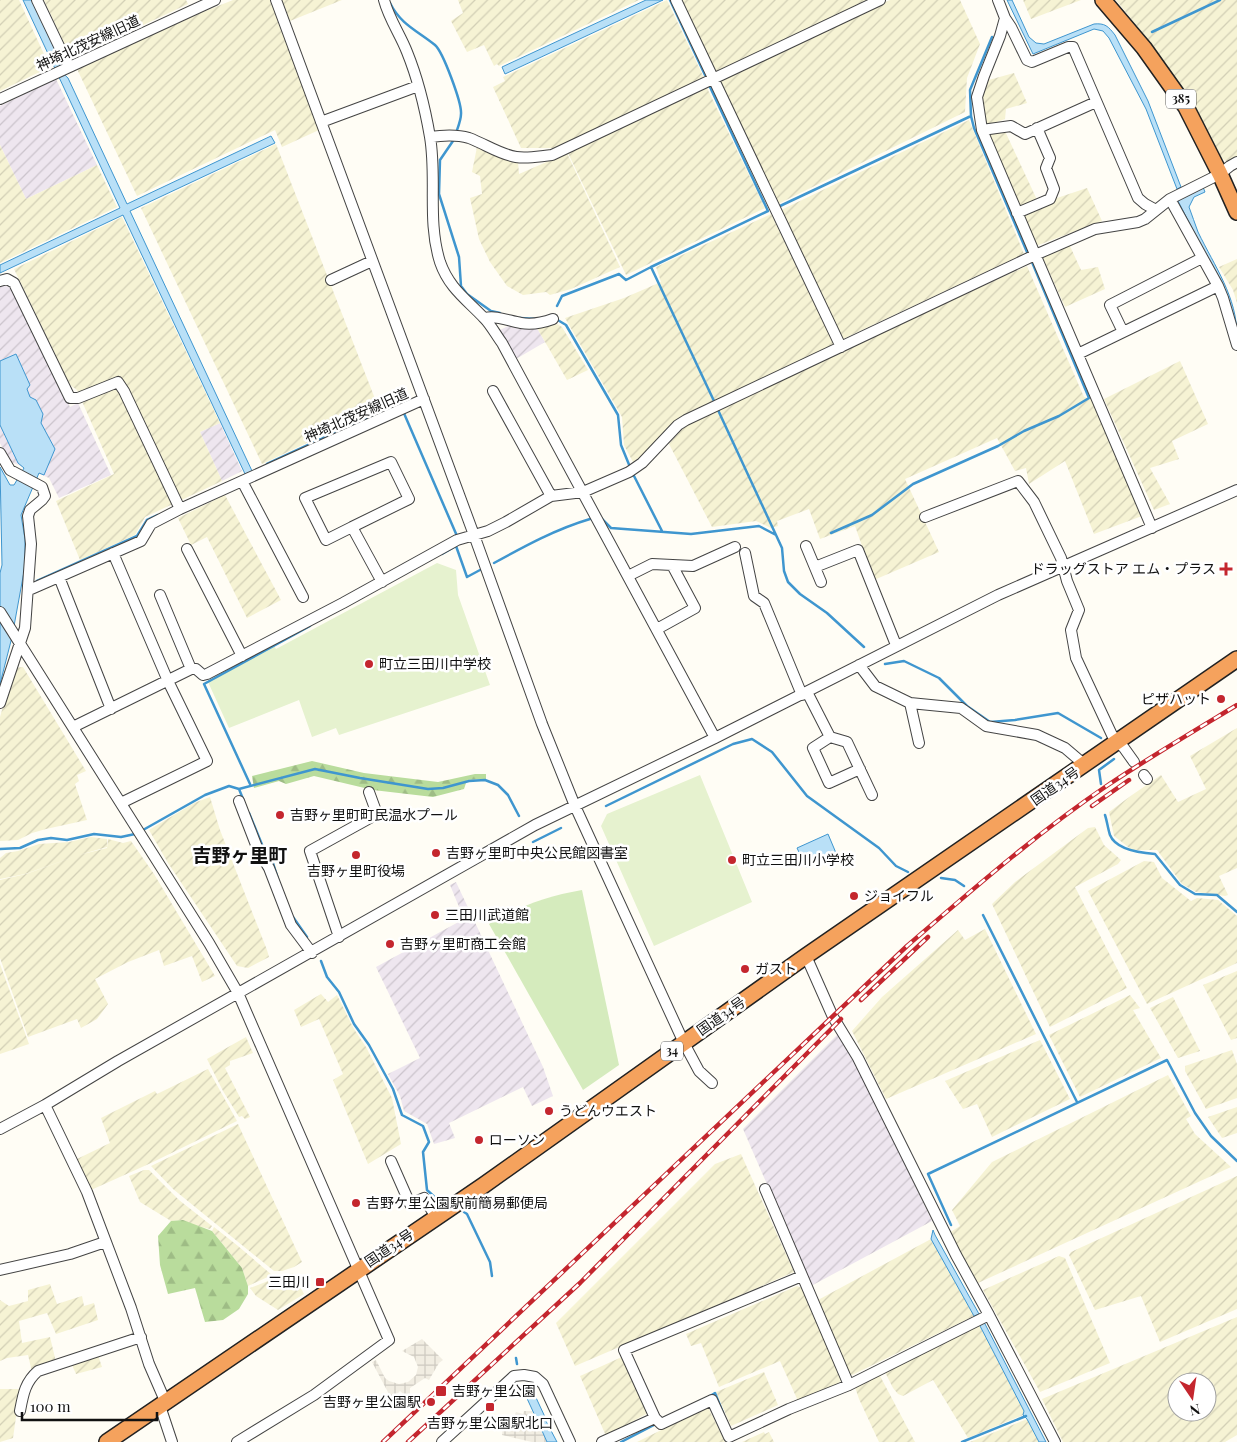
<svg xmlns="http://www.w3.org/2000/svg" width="1237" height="1442" font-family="'Playfair Display','Noto Sans JP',serif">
<defs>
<pattern id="industrial-furrows" width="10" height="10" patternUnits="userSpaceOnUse" patternTransform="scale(1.25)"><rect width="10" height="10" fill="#eee6ef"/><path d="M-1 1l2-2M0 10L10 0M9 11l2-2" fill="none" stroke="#cbc4cc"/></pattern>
<pattern id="farmland-furrows" width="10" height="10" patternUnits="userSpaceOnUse" patternTransform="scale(1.25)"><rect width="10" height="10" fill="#f6f3d4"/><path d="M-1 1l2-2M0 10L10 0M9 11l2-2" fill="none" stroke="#d2cfb5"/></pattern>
<pattern id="forest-firs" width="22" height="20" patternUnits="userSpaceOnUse" patternTransform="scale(1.25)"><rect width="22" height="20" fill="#b9dc9c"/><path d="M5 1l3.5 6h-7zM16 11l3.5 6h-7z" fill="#9ebc85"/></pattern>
<pattern id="plaza-grid" width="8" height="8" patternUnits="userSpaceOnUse" patternTransform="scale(1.25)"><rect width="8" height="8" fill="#f1ede2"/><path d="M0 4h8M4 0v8" fill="none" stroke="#cecac1"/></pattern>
</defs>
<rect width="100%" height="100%" fill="#fffdf5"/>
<path fill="url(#industrial-furrows)" d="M56,79L97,165L26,199L0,145V106Z
M3,285L12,288L70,407L78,403L111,475L59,498L49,478L9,461L0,443V286Z
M510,325L537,328L545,342L516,359L500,330Z
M220,423L242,471L222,481L200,432Z
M456,882L543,1067L553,1096L532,1106L523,1087L449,1123L455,1138L434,1144L427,1124L404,1111L400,1096L388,1074L420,1058L376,967L464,919L450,885Z
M838,1034L856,1063L932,1221L811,1286L743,1129Z"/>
<path fill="url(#farmland-furrows)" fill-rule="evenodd" d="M0,0H19L50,67L0,91Z
M44,0H186L188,4L75,57L70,56Z
M233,0H270L319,130L282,147L275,130L137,196L77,69L198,14Z
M282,0H342L290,21Z
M458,0H639L499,66L497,64L494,66L484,45L467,52L451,21L463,13Z
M667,0L704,78L556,148H521L493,87L505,81L503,77Z
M681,0H867L715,72Z
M890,0H960L980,44L967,78L965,112L778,204L719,81Z
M1023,0H1081L1031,19Z
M1116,0H1237V157L1228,162L1221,158L1186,94L1145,36Z
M1014,73L1027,103L1006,109L1005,119L986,126L981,100L985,81Z
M707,88L765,208L626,275L568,153Z
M969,120L1024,254L843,339L781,210Z
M1004,129L1039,204L1087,188L1102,221L1036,246L988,132Z
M276,144L379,409L262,464L141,208Z
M0,145L26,199L97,165L117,207L0,263Z
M477,147L497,156L518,162L519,174L567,153L620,267L571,289L550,295L546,292L523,295L507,286L490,262L479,239L470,198L482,194L480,176L472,172Z
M771,214L834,344L679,418L643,455L633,462L624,445L622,417L565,318L624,298L661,282L656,267Z
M122,217L220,423L200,432L222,481L145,517L135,535L80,560L56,501L114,474L77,390L70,385L14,269Z
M1069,244L1081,270L1098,267L1105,289L1065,307L1042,256Z
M1237,259V303L1233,290L1219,267Z
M1027,266L1084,397L1094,399L1142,516L1094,534L1065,461L1029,484L1026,468L1015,471L997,438L905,479L939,552L874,580L855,526L820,539L809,509L777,521L778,526L771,528L756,521L712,527L669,444L685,425L721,406Z
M554,322L562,327L588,370L567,380L537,328Z
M1180,361L1208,424L1172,441L1179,459L1150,468L1170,504L1154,510L1104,399Z
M225,495L281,600L247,618L207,537L191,545L178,518Z
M23,667L86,771L77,775L79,781L75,784L87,820L46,829L32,833L18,840L0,841V717L14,668Z
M1237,728V868L1219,876L1228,895L1225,896L1196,892L1182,884L1157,850H1132L1114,836L1109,812L1132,795L1161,775L1178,802L1206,789L1190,756Z
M210,797L220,830L267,950L269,957L248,968L237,966L168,863L149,830L194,803Z
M1095,827L1104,845L1121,860L1118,864L1075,887L1127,988L1050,1027L992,904L1015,882L1088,828Z
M91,837L107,839V847L79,855L25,874L0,879V858L6,853L18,851L39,844L69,842Z
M108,839L123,843L131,841L154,874L215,976L202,982L192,956L164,966L159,950L128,962L95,979L108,1004L97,1019L81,1028L77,1019L28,1037L0,958V880L26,874L79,855L107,848Z
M1144,861L1154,862L1162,878L1191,901L1197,898L1218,900L1237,916V963L1147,1004L1088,891Z
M985,929L1036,1034L886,1099L852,1031L882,997L958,930L965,940Z
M0,964L29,1044L0,1054Z
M1237,971V1038L1231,1040L1203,985Z
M321,994L328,1002L337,995L354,1029L366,1047L392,1098L401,1144L368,1164L333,1080L343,1074L319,1019L301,1027L294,1010Z
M1130,995L1140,1008L1133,1010L1161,1058L1080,1097L1049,1035Z
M1173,997L1200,1051L1178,1058L1150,1008Z
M246,1037L253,1053L230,1061V1065L225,1068L250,1117L245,1119L242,1116L239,1117L223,1091L207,1059Z
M1040,1040L1070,1099L992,1137L977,1104L963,1109L945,1081Z
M1232,1050L1237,1064V1098L1206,1109L1185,1071V1066Z
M208,1069L237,1121L151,1163L91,1190L77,1159L110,1143L101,1118L155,1091L157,1094Z
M1168,1075L1191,1116L1186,1119L1195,1134L1231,1167L978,1283L949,1233L960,1226L952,1210L992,1162Z
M1237,1107V1133L1222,1138L1208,1117Z
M238,1124L302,1262L294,1267L282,1271H274L173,1189L151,1166Z
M741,1154L794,1272L575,1366L556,1323L715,1164Z
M144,1170H149L179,1200L212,1226L210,1229L193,1225L183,1220L171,1221L140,1202L129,1176Z
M1237,1176V1309L1160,1342L1141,1296L1095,1310L1069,1255L1071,1252Z
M214,1227L238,1246L272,1275L248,1286L242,1268L212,1231Z
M931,1239L974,1316L852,1375L848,1374L818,1300Z
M1059,1256L1065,1258L1110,1363L1040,1392L983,1290Z
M293,1273L304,1294L278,1310L256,1296L250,1288L281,1276Z
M50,1284L57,1304L82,1296L84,1306L94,1303L98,1320L56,1334L47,1313L19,1321L22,1343L50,1337L56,1362L32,1372L28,1355L7,1358L0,1361V1300L9,1306L28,1301V1290Z
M797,1286L802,1288L842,1380L836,1385L798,1401L780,1361L719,1387L701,1343L691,1346L686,1334Z
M1237,1317V1435L1225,1442H1063L1042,1399ZM1177,1382H1207V1412H1177Z
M979,1324L1024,1411L1023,1415L968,1438L933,1380L903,1396L898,1394L893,1388L885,1372Z
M98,1355L102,1367L76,1374L72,1365Z
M624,1356L648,1413L606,1436L580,1376Z
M764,1372L778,1405L731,1426L716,1392Z
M879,1374L915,1442H879L859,1399L855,1387Z
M0,1389H20L13,1438L0,1442Z
M708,1407L725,1442H637Z
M1027,1419L1039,1442H970Z
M764,1432L765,1434L769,1432L774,1442H742Z"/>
<path fill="#d5ebbd" d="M582,890L619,1065L583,1090L489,924C520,906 547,896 582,890Z"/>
<path fill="url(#forest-firs)" d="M312,761L364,773L438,782L475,774H486V779L467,780L464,789L433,797L373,790L314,776L286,784L279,781L254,788L252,776Z
M183,1220L212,1231L242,1268L248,1286V1294L239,1309L223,1320L205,1322L195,1288L168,1294L160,1265L158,1236L171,1221Z"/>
<path fill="#e6f2cf" d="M437,563L456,570L458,595L490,685L339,735L336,728L312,737L299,700L229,728L208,682L274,646L276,649Z
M700,775L752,902L654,946L601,826L607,814Z"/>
<path fill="url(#plaza-grid)" d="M422,1339L443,1360L439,1363L429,1380L425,1378L410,1388V1400L400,1391L394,1397L390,1396L372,1362L376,1360L385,1378L389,1381L399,1384L408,1382L416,1375L418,1367L414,1357L402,1351Z
M524,1411H533L547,1442H532L502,1435L504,1419L510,1420L511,1416L515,1417L516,1412L523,1414Z"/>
<path fill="#b9e0f7" stroke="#3f96cf" d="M23,0H32L60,60C60,68 62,73 68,78L127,204L271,136L275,143L130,211L253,473L246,476L123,215L0,273V265L120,208Z
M646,0H663L505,74L502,67Z
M1007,0H1012L1029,37L1036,43L1044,44L1094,24C1105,23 1108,26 1115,35L1148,101L1181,187L1177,189L1146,109L1109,38L1103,31L1094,29L1033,54Z
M1203,187L1205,192L1194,197L1189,207C1192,215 1195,224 1198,232C1215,267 1237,297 1237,336L1227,296L1177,199Z
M16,354L30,385L27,389L30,397L36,400L43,414L41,423L55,449L44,475L39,473L21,515L25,539V566L12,637L0,684V573L2,565L0,467L10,485H14L24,468L18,463L0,425V361Z
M828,834L836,853L806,867L797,848Z
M933,1230L935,1235L979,1314L974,1316L931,1239Z
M984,1322L1046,1442H1039L1027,1419L1023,1415L1024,1411L979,1324Z
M532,1389L545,1417L537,1420L524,1392Z
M546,1421L557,1442H547L539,1424Z"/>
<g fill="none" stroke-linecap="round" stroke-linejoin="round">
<path stroke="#3f96cf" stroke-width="2.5" d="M670,0L705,75
M390,3C401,25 418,31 435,45C443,52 462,103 461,114C461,120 458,127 456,133
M1152,32L1220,0
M992,37L970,90L971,116L974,128L1027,252
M710,87L768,211L651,267L714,401
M455,138L440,160L439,194L459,257L461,286L467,294L491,311L500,313
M780,206L971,116
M557,306L562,296L619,274L626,280L651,267
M520,318L537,319
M556,319L566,325L618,415L621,445L630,467
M718,410L776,535
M403,411L457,536
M267,464L375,414L378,415
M632,472L662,531
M601,518L611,528L691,534L759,526L776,535L782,548L784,571L788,582L800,594L827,613L864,647
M831,533L872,515L913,484L998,446L1024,431L1059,416L1089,398L1032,262
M442,554L456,546L467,577L480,570
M494,563C525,546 556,529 590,519
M37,581L137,536L147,520L158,515
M885,664L904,661L939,678L967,706L990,722L1015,720L1058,713L1101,738
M250,784L204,684L310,626
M1101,784L1099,770L1114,759
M239,789L243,799
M606,806L733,744L752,739L772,752L807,796L879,848L896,866L908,872
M249,813L263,847L273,863L278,879
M1105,815C1107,821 1108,829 1110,835C1116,850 1141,853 1155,854L1180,885L1195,894L1217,895L1237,912
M143,830L205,795L229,786L239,789L315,769L360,778L428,789L443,788L469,781L485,780L498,785L508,795L519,816
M533,842L561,828
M0,849L20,848L38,840L51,838L67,840L94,834L121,837L135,834
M941,878L955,880L964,886
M983,915L1077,1102
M293,917L307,937
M321,961L327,977L339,992L354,1024L369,1045L393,1089L402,1115L423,1126L429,1142L423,1152L427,1190L440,1202
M464,1212L467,1214L490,1262L492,1276
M951,1225L928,1174L1167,1060L1195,1113L1211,1136L1237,1161
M516,1358L517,1364
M710,1396L715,1393L723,1413
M621,1442L654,1425
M962,1442L1026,1416"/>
<defs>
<path id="minor" d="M37,0L69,67
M276,0L474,535L542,724L575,806L684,1043L699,1071L712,1083
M384,0C389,19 400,34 407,52C418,79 425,108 430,137C437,178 427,221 440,262C449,288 466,299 484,318C491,325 496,335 502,343L715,738
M676,0L841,347
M998,0L1005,18L1011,27L1027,60L1032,62L1068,47H1073L1138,198L1145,204L1156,210
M1005,18L1000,36L984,76L977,97L982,130L1152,528
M0,99L215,0
M321,122L418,86
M982,130L1011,126L1025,134L1096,102
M430,137C443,135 456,134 469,138C485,144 499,154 516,157C528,159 540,156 552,155L880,0
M1170,199L1218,286L1223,298L1237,345
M1017,213L1050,199L1054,189L1046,168L1050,158L1037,128
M331,280L372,261
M0,281L7,279L14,283L70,398H78L118,382L124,391L180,509
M485,318C496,315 509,321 521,323C532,325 542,323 553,319
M1123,332L1110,305L1202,258
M1078,354L1218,286
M493,391L551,496
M0,453L10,470L42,487L45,496L42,500L30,510L28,516L31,544L25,628L0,703
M242,481L303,597
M925,517L1018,481L1034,502L1061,558L1067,581L1079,610L1071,630L1076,658L1112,735L1124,748L1134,762
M352,527L409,499L391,462L305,498L326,540L352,527L382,582
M806,546L821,582
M187,549L242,656
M113,553L168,681L207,761L121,803
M745,553L754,596L764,603L802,695
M815,567L858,550L896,645
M628,576L652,564L693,566L735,547
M59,577L111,709
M29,590L141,541L151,524L180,509L424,399
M160,595L191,669
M0,612L209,943L238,993L389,1340L314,1395L237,1442
M657,629L695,608L672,565
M859,665L875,686L910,703L919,743
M807,692L830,737L847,742L872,795
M910,703L961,708L986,726L1037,735L1065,748L1085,765
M73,727L191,669H196L203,675L207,674L343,603L457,540L488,531L506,522L551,496L583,492L629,472L642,463L678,425L686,420L1035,255L1095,229L1138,222L1145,219L1170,199L1220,174L1230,166L1237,162
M830,737L813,748L829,783L860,769
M1144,775L1147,779
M239,801L258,850L269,868L291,925L312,953
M339,937L310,851L377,814L369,792
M806,956L833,1017L858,1058L956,1255L989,1315L1055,1442
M45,1105L87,1192L131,1308L149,1364L166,1403
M0,1129L45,1105L118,1061L535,825L715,738L998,595L1237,490
M391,1161L410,1204L424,1198L436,1217
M765,1189L849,1385
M0,1270L70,1254L105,1242
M802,1276L624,1350L655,1418L661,1424L712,1400L729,1437L789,1409L849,1385L989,1315
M160,1406L172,1442
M20,1411C23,1395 25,1382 38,1371L141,1337
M442,1442L514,1376L524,1375L535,1377L543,1384L570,1442
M602,1442L655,1418"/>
<path id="highway" d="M1103,0L1144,48L1186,107L1220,174L1237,212
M107,1442L484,1185L806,956L1237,659"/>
</defs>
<use href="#minor" stroke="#444" stroke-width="12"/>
<use href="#highway" stroke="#222" stroke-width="18"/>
<use href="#minor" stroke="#fff" stroke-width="10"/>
<use href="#highway" stroke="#f5a25d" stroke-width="15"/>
<defs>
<path id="rail" d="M1092,806L1129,780
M861,1000L928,937
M383,1442L907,946C972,890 1037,833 1108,785C1150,757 1194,731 1237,705
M408,1442L580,1283L841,1019"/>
</defs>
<use href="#rail" stroke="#c4262e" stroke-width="4.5"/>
<use href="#rail" stroke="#fff" stroke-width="2.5" stroke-dasharray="8" stroke-linecap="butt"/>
</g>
<g fill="#c4262e" stroke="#fff" stroke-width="2">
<path d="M1223.5 561.5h5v5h5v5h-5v5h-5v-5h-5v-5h5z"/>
<circle cx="369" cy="664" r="5"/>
<circle cx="1221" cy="699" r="5"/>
<circle cx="280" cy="815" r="5"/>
<circle cx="436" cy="853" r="5"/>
<circle cx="356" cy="855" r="5"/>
<circle cx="732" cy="860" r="5"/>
<circle cx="854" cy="896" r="5"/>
<circle cx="435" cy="915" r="5"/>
<circle cx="390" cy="944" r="5"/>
<circle cx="745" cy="969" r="5"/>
<circle cx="549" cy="1111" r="5"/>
<circle cx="479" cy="1140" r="5"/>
<circle cx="356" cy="1203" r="5"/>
<rect x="315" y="1277" width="10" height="10" rx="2.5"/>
<rect x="435" y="1385" width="12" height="12" rx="2.5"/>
<circle cx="431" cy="1402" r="5"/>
<rect x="485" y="1402" width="10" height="10" rx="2.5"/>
</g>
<g text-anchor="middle" stroke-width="5" stroke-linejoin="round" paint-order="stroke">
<g fill="#fff" stroke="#585858" stroke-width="1">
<rect x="1166" y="89.5" width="30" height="19" rx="4"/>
<rect x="661" y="1041.5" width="22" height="19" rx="4"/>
</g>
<g font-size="12" font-weight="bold" fill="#111">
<text x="1181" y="103">385</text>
<text x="672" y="1055">34</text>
</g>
<g font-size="14" fill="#111" stroke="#fff">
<text transform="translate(88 43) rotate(-25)" y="5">神埼北茂安線旧道</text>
<text transform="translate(356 415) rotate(-24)" y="5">神埼北茂安線旧道</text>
<text transform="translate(1055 786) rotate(-35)" y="5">国道34号</text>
<text transform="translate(721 1016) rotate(-35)" y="5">国道34号</text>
<text transform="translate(389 1248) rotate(-34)" y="5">国道34号</text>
</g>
<g font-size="14" fill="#111" stroke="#fff" text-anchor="start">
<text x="1216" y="574" text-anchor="end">ドラッグストア エム・プラス</text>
<text x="379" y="669">町立三田川中学校</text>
<text x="1211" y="704" text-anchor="end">ピザハット</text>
<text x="290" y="820">吉野ヶ里町町民温水プール</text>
<text x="446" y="858">吉野ヶ里町中央公民館図書室</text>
<text x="742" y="865">町立三田川小学校</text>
<text x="356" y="876" text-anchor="middle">吉野ヶ里町役場</text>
<text x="864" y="901">ジョイフル</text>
<text x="445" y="920">三田川武道館</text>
<text x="400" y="949">吉野ヶ里町商工会館</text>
<text x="755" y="974">ガスト</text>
<text x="559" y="1116">うどんウエスト</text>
<text x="489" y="1145">ローソン</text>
<text x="366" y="1208">吉野ケ里公園駅前簡易郵便局</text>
<text x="310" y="1287" text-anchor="end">三田川</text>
<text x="452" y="1396">吉野ヶ里公園</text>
<text x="421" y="1407" text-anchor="end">吉野ヶ里公園駅</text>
<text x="490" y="1428" text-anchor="middle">吉野ヶ里公園駅北口</text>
</g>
<g font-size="19" font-weight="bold" fill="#111" stroke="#fff">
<text x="240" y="862">吉野ヶ里町</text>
</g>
</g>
<g transform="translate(1192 1397) rotate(167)"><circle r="24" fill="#ffffff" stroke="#a0a0a0"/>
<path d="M0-4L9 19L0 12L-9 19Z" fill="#c4262e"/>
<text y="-8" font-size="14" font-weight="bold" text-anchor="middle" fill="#111111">N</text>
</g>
<path d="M22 1412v8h135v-8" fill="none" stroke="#111111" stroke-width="2.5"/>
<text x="30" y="1412" font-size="15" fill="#111111" stroke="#ffffff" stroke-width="4" paint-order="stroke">100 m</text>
</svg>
